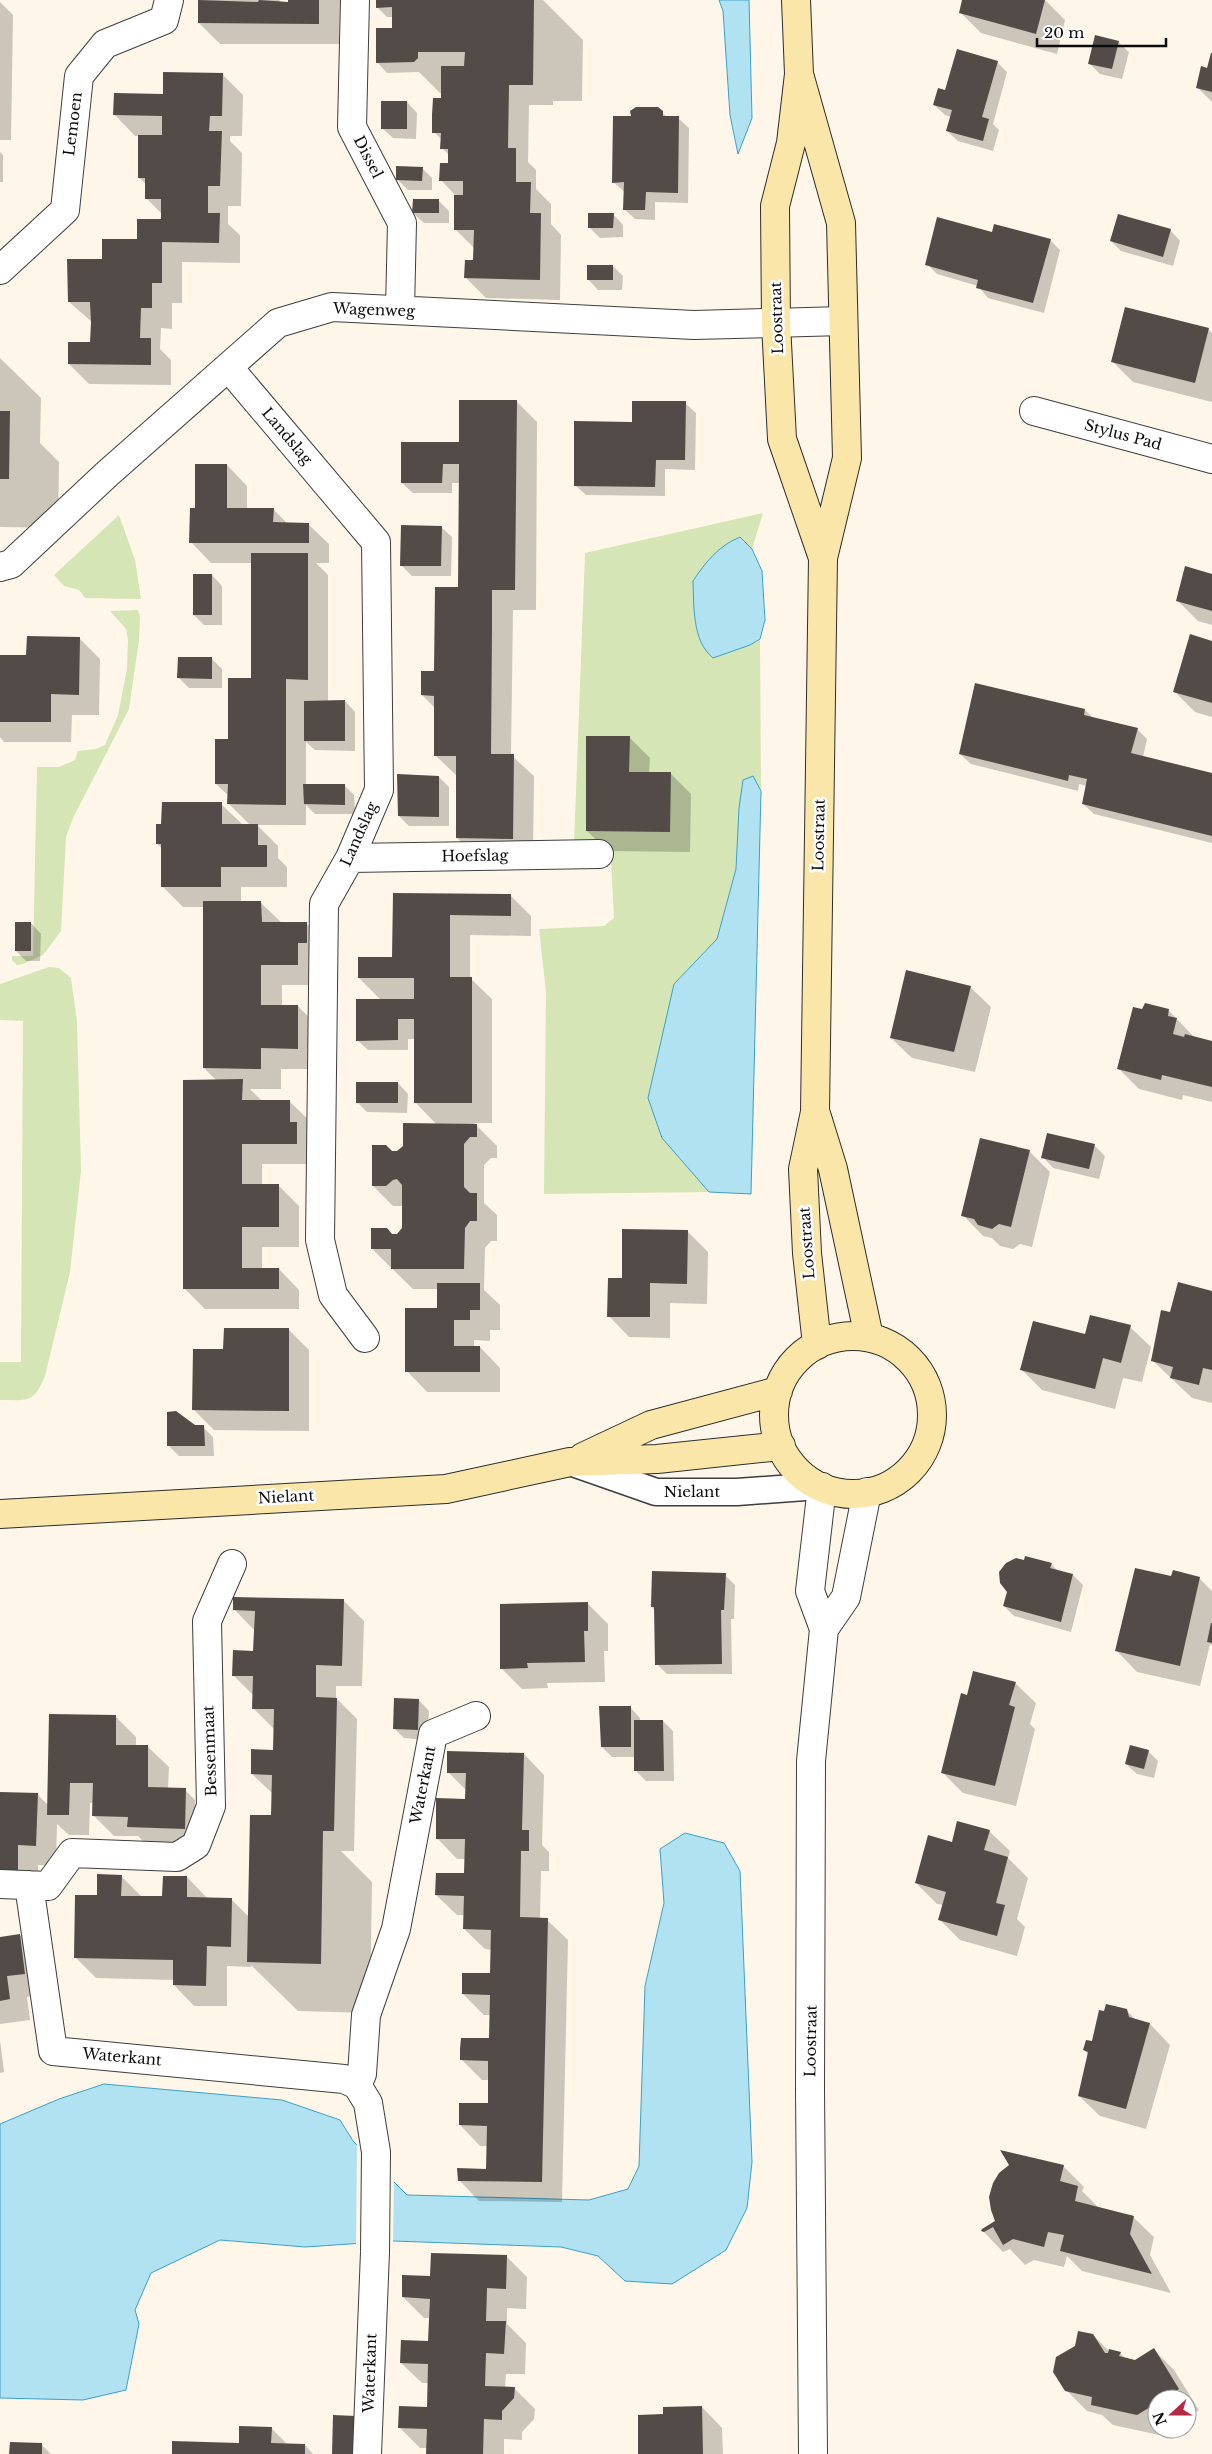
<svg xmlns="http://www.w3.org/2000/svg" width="1212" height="2454" font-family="'Libre Baskerville',serif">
<rect width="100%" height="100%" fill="#fef7e9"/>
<path fill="#d5e5b6" d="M763,513L752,549L740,537L713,658L750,645L760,639L761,791L753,776L739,808L736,869L717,939L674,984L662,1138L709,1192L544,1194L546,992L539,929L604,926L614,918L610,843H574L585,553Z
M119,515L135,560L141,599L85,598L79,590L64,586L54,575Z
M138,610L140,616L139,640L129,709L73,818L66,837L61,931L43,955L23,964L17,965L12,960V956H33L37,767H59L75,760L78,751L96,749L105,745L118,715L127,669L128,640L126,629L110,611Z
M49,967L59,968L71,978L77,1021L81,1171L70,1272L45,1376C34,1404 27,1400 0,1400V1362H21L23,1021L0,1020V984Z"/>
<path fill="#b1e2f2" stroke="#3ca0c5" d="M719,0H749L752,118L738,154L730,115L723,11Z
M740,537L752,549L762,571L765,620L760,639L750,645L713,658C692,641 694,606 693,581C705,563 718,546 740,537Z
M753,776L761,791L751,1194L709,1192L662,1138L648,1098L674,984L717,939L736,869L739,808L743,780Z
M685,1833L724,1843L740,1871L752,2162L747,2208L726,2250L672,2284L625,2281L598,2256L561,2247L394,2241L305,2247L220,2240L151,2273L135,2310L139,2324L126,2390L83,2400L0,2398V2124L59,2099L104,2084L282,2100L340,2120L353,2141L407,2195L589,2200L628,2189L639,2166L645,1986L664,1903L660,1849Z"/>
<path fill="#fef7e9" d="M357,2141L394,2179L393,2244L356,2246Z"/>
<path fill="#0003" d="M199,0H279L282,3L289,4V0H340L339,44H220L199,23Z
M377,0H543L583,40L582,101H553V105H529L528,162L536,170V189L551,204V224L561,235L560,300L486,298L466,278L474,261L475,249L455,229V195L441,180L449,164V155L442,148V140L434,132L442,95L419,72L387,73L377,62L393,30V17H387L377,7Z
M963,0H1045L1065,20L1057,54L981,33L960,12Z
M0,2L13,15L11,140H0Z
M1118,42L1129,52L1122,79L1100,74L1090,64Z
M1212,55V102L1198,88L1208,69Z
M997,62L1007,72L993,124L999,130L993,151L958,141L947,131L951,117L945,115L934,105L946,92Z
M222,74L243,95L242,136H230V141L242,153L241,206H228V224L240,235V263L182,262V303H172V329L161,328L160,349L171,360V385L89,384L69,364L91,343L92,322L69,302L103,261L138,240L162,221V214L146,198V184L139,178L140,136H135L115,115Z
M407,102L417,113L416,139L393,138L382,128Z
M657,108L667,117L678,118L689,128L688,203L655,202V220L635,219L624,209L625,192L613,182L632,117Z
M0,152L3,155V182H0Z
M422,168L432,178V190H408L398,180Z
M438,200L449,211V223H424L413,213Z
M613,214L623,225V237L600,238L589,227Z
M1170,230L1180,241L1173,266L1121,251L1111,241Z
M993,234L1050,240L1060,250L1044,313L988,298L978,286L937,274L927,264Z
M613,266L623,276L622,290H598L588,279Z
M1208,329L1212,333V402L1133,382L1112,361Z
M0,358L41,398L40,443L59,462L58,528L0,527Z
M516,401L537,422L536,610H513L511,755L534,776L533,859L478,858L457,838V776L435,755V708L422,695L435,672L459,588L460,483H452V493H413L402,483Z
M685,403L696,413L695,470L665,469V496L586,495L575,485L633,423Z
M227,465L247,486V509L274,510L288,524H308L329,544V563H316L328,575V702L345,701L355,712V751L315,750L306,742V785H344L354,795L355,814H315L306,805V825H257L278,846V858L287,867V887H241V902L261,903L282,923H306L327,944L318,985H282V1006H298L318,1027V1069H281V1089H250L263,1102H290L311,1122L317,1164H262V1185H278L299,1206V1247H262V1269H279L299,1290V1309H205L185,1289L217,1081L204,1068V907H183L162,886L163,849L157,844L221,804L242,824L250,825L229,804V796L216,784L252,680L253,563H211L191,542L196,509Z
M441,527L452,537L451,576H412L401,565Z
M212,575L222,586V625H204L194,615Z
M1212,575V625L1198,621L1177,600Z
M79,638L100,659L99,715H72L71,742H4L0,737V656L28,657Z
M1212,642V717L1195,712L1174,691Z
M212,659L222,669V688H189L179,678Z
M1085,710L1093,718L1137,729L1147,739L1143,757L1212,774V843L1094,814L1083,804L1087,786L1079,784L1078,791L971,764L960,754Z
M629,737L650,758L649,773H670L691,794L690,852L608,851L587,831Z
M439,777L449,787V826H409L399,816Z
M394,894L510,895L531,916V936L470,935V978L492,999V1123H474L497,1146V1158H491L484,1165V1203L497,1215V1241H491L485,1248L484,1290L500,1305V1330H490V1341L474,1340V1347H480L500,1368V1392H427L407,1371L439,1309L438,1289H413L372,1249L393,1235H397L403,1229L404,1206H393L373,1186L391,1152H397L437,1125L415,1102V1039H408V1050H368L357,1040L382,1001L359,978L393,958Z
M31,923L41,934L40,961H26L16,951Z
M970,987L991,1007L975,1072L912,1058L891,1038Z
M1143,1011H1169L1196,1039L1212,1043V1102L1183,1095L1182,1100L1139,1089L1119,1069Z
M398,1083L408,1094L407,1113L367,1112L357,1102Z
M1094,1145L1105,1156L1099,1179L1053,1168L1043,1157Z
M1029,1151L1050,1172L1032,1247L1020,1244L1013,1249L1000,1246L992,1238L983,1236L963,1215Z
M687,1231L708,1252L707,1304L670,1303V1338L629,1337L609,1316L623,1279Z
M1212,1292V1403L1192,1398L1152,1360L1171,1314Z
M1130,1327L1151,1347L1142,1382L1123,1378L1115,1409L1042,1390L1022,1370L1086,1335Z
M289,1330L309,1350V1431L214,1430L194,1410L224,1350Z
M195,1427H203L213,1437L214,1456H179L168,1445Z
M1051,1564L1058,1571L1073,1575L1083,1585L1071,1632L1014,1616L1004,1606L1008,1591Z
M725,1575L735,1585L734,1619H731L732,1674H667L657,1664L655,1610L652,1607Z
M1199,1578L1212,1591V1646L1210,1644L1200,1686L1137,1672L1117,1651Z
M343,1600L364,1621L362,1686H336V1698L357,1719L354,1851H341L372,1882L370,2013L298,2011L251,1965V1967L227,1966V2006H194L174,1985V1980L96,1978L75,1957L98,1896L121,1876L142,1897L163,1898L187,1877L207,1898L232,1900L249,1917L273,1816V1794L252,1774L274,1751L275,1730L253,1708L254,1696L233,1675L255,1652V1631L235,1610Z
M587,1603L608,1624V1651H604L605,1682L547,1683L548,1688L522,1689L501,1668Z
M1015,1683L1036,1703L1030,1724L1035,1729L1016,1806L963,1793L943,1773L968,1696Z
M419,1700L429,1711L427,1740L404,1738L394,1728Z
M630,1707L640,1718V1721H663L673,1731L674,1781H646L636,1771L635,1757H612L602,1747Z
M116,1717L136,1737V1746L148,1747L169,1767L168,1789L185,1790L195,1800V1838L185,1848L149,1847L138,1836H114L93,1815L94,1803H90L89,1835H69L57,1824L56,1866L38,1865V1892L0,1885V1793L37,1794L48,1805Z
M1148,1751L1158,1761L1154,1778L1137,1774L1126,1764Z
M524,1754L544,1775L542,1845L549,1852V1871H541L540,1919L547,1920L568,1940L562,2202L479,2201L459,2180L487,2170L488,2146H480L460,2125L489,2105V2080H482L462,2060L490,2040V2015H484L463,1994L491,1974L492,1950L485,1949L464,1929V1915H457L436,1895L465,1874L466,1859H457L437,1838L466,1800L467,1791L448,1772Z
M989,1831L1010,1851L1008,1858L1028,1878L1017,1919L1025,1927L1017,1956L960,1940L940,1920L943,1905L937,1904L916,1883L953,1843Z
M20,1935L40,1956L45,1994L27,1997L30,2020L0,2024V1938Z
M1126,2010L1137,2021L1150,2024L1170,2045L1146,2129L1100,2116L1079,2096L1089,2055L1084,2050Z
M0,2040L4,2072L0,2073Z
M1063,2166L1084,2187L1082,2191L1099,2208L1133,2217L1154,2237L1150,2255L1171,2293L1082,2271L1067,2256L1064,2267L1034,2260L1025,2265L1010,2249L1003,2252L983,2231Z
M506,2256L527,2277L526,2309L507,2308V2324L526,2343L525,2374H506L505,2388H514L535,2409L534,2419L522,2432V2440L504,2439V2454H427V2448H420L400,2428L428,2408L429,2383H422L401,2363L429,2342L431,2318H424L403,2297L431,2277Z
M1093,2335L1110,2352L1120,2353L1126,2359L1135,2361L1154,2350L1174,2370L1199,2410L1187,2418V2399H1157V2429H1169L1159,2435L1113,2425L1102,2415L1087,2411L1066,2390Z
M702,2407L722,2428L723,2454H640L665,2415Z
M271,2428L288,2445H305L313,2454H173L240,2444Z
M41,2444L51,2454H10Z"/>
<path fill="#534b48" d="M198,0L258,2L259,0L288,2V0H319V24L198,23Z
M376,0H534L533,85H509L508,148H516V182H531L530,213H541L540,280L464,278L465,260H473L474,230H454V195H463V181H439L440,163H448V149H440L441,133H432V115L433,98H441V66H464L465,52H418V58L414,62L376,63V28H392V7L376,8Z
M962,0H1045L1036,34L959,13Z
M1095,35L1119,41L1112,69L1088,64Z
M957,49L998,61L982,117L989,119L983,141L946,131L952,110L933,105L938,88L945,90Z
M1211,53H1212V92L1196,88L1201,66L1207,68Z
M163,72L223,73L222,116H210L209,131H222L220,186H208V213H220L219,243L162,242V283H152V308H141L140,338H151V365L68,364V342H90L91,323L90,302H68L67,259H102V239H137V219H161V199H145V178H138V135H162V116L113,115L114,93L163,94Z
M381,101H407V129H381Z
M636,107H658L663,111V116H679L678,193L646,192L645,210H623L624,182L612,183L613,116H631L630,111Z
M396,166L423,167L422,181L396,180Z
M413,199H439V213H412Z
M588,213H614L613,228H588Z
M1118,214L1171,229L1163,257L1110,241Z
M937,217L992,232L994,224L1051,239L1033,303L976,288L978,280L925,265Z
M587,265H613V280H587Z
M1125,307L1209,328L1195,383L1111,362Z
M459,400H517L515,590H492V630L491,754H514L513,839L456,838V756H434V696L421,695V671H434L435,587H458L459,464H443L442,483H401V442H459Z
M632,401H686L685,460H656L655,487L574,486V421L632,422Z
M0,411H10L9,479H0Z
M195,464H227V508H274L273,522L309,523V543H189L190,508H195Z
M401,525L442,526L441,566H400Z
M251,553H308V680L286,679V805L227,804L228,784H215V739H228V678H251Z
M1185,566L1212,574V611L1176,601Z
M193,574H212V615H193Z
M1190,634L1212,641V703L1173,692Z
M27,636L80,637L79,695L51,694V722H0V655H26Z
M178,657H212V679L177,678Z
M975,683L1085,709L1084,715L1138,728L1131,753L1212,773V836L1082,804L1087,779L1069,775L1068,781L959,754Z
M345,700V741H304V701Z
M586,736H630L629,772H671L670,832L586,831Z
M397,774L439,776V817L398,816Z
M303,784H345V805L304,804Z
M162,802H222V824H258V845H267V867H221V887H161V844H156V824H161Z
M393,893L511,894V916L450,915V977H472V1103H414V1019H398V1040L356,1041V999H414V978H358V957H392Z
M203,901H261L262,922H307V943H298V965H261V1005H298V1049L261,1048V1069L203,1068Z
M15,922H31V951H15Z
M906,970L971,986L954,1052L890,1038Z
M1145,1003L1169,1009L1168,1016L1177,1018L1173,1034L1184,1037L1185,1034L1212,1041V1087L1162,1075L1161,1080L1117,1069L1133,1007L1142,1009Z
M243,1079L242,1100H290V1122H297V1144H242V1184H279V1227H242V1268H279V1289H183V1080Z
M356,1082H398V1103H356Z
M403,1123L477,1124V1137H470L464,1144V1187L470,1193H477V1221H470L465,1228L464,1269H391V1249H371V1228H387L392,1234H397L402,1228V1185L397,1179L393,1180L386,1186H372V1145H386L392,1151H397L403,1146Z
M1047,1133L1095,1144L1089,1169L1041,1158Z
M980,1138L1030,1150L1011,1227L999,1224L992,1229L978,1225L974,1219L961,1216Z
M622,1229L688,1230L687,1284L650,1283V1317H607L608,1278H622Z
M1178,1282L1212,1291V1370L1203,1368L1199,1385L1170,1378L1173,1367L1151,1361L1161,1310L1170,1312Z
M437,1283H480V1310H470V1320H454V1346H480V1372H405V1308H437Z
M1090,1315L1131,1325L1121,1363L1103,1358L1095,1389L1020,1370L1033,1321L1085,1334Z
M224,1328H289V1411L192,1410L193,1349H223Z
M176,1411L195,1425H204L205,1446H167V1412Z
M1025,1556L1052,1563L1050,1568L1073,1574L1061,1622L1003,1606L1007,1592L1000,1583L999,1572L1006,1563L1016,1558L1024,1560Z
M1135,1568L1171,1576L1173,1570L1200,1577L1180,1666L1115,1651Z
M652,1571L726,1573L724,1610H721L722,1664L655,1665L654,1607H651Z
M233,1597L344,1599L342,1666L316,1665V1697L337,1698L334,1831H323L321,1964L247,1962L250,1815H271L272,1775L251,1774V1749L273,1750L274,1709H252L253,1676H232L233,1650L253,1651L255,1611L233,1610Z
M588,1602V1631H584L585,1662L527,1663L528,1668L500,1669V1604Z
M1211,1623H1212V1643L1207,1642Z
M973,1671L1016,1682L1009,1705L1015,1707L995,1786L941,1773L961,1693L967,1695Z
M394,1698L419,1699L418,1730L393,1729Z
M599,1706H631V1747H601Z
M49,1714L116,1715V1745H148V1787L186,1788L185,1829L127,1827L128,1817L92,1816L93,1783H70L69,1815H47Z
M634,1720H663L664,1771H634Z
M1130,1745L1149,1750L1144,1769L1125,1764Z
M447,1751L524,1753L522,1830H529V1851H521L520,1917L548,1918L542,2182L458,2181L457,2168L486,2169L487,2126L459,2125V2103H488V2061L460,2060V2049L461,2038H489L490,1995L462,1994V1973H490L491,1930L463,1929L464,1896L435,1895L436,1873H464L465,1839H436V1798L465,1799L466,1773H447Z
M0,1792L38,1793L36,1846L18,1845V1872H0Z
M957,1821L990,1830L984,1850L1008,1857L996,1903L1005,1905L997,1936L938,1920L946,1892L915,1883L928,1835L952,1842Z
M97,1874L122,1875L121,1896H162L163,1876H187V1897L232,1898L231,1947L207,1946L206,1986L173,1985V1960L74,1958L75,1895H97Z
M20,1934L25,1974L7,1976L10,1999L0,2001V1937Z
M1106,2004L1127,2009L1129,2017L1150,2023L1126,2109L1078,2096L1088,2052L1083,2050L1086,2040L1092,2041L1099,2010L1104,2011Z
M1000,2150L1064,2165L1060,2181L1078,2186L1075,2201L1134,2216L1130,2234L1152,2274L1060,2251L1064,2235L1048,2232L1044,2247L1013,2239L1003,2245L993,2227L984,2232L981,2231L982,2229L995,2221L991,2210L989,2197L993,2183L999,2173L1009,2165Z
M431,2253L507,2255L506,2289L487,2288L486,2321H506L504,2354L486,2353L485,2386L515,2387L514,2398L502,2411V2420L484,2419L483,2454H426L427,2429L398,2428L399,2406L427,2407L428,2364L400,2363L401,2340L428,2341L430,2299L402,2297V2275L430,2276Z
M1078,2331L1093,2334L1105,2353H1108L1109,2349L1121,2352L1119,2356L1135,2360L1154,2348L1179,2389L1164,2399H1157V2403L1137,2415L1091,2405L1092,2397L1065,2391L1053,2372L1056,2357L1075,2346Z
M702,2406L703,2454H638V2415L663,2414V2407Z
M333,2415L356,2416L355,2454H332Z
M239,2426L272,2427L271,2443L305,2444V2454H172V2441L239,2443Z
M10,2442L42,2443V2454H9Z"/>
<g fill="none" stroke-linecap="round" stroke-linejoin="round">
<defs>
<path id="lane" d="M573,1463L656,1492H737L819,1486"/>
<path id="street" d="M355,0L352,127L402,223L400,310
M0,270L65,210L79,76L105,44L164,20L169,0
M229,368L376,542L379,790L350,858L324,904L320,1240L333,1295L365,1338
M1034,411L1212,459
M0,567L11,564L107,474L278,323L332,307L694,325L843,321
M350,858L599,854
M824,1629L846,1597L867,1492
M0,1884L48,1886L72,1853L177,1857L196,1845L211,1806L207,1621L232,1564
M29,1885L53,2051L344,2079L357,2085
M367,2454L375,2252L376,2152L368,2103L357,2085L362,2074L366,2015L396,1929L433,1734L476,1716
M813,2454L810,2088L811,1761L824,1629L810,1591L822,1487"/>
<path id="secondary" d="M796,0L799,74L791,143L775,206L776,324L782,439L823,558
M799,74L841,223L847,458L823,558L815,1112L803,1169L807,1253L817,1345
M816,1114L833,1169L869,1337
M774 1415a79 79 0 1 1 158 0a79 79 0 1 1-158 0Z
M583,1457L651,1425L778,1391
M0,1514L446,1489L570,1462L657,1459L781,1446"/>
</defs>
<use href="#lane" stroke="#3e3e3e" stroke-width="29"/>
<use href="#street" stroke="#3e3e3e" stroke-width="30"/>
<use href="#secondary" stroke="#2d2d2d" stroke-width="30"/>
<use href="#lane" stroke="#fff" stroke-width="26"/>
<use href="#street" stroke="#fff" stroke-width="28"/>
<use href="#secondary" stroke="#fae6a8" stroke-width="28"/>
</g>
<g text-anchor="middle" stroke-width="5" stroke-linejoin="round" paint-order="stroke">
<g font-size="15" fill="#0b0b0b" stroke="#fff">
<text transform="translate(73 124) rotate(-83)" y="5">Lemoen</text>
<text transform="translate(368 157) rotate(63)" y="5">Dissel</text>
<text transform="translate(374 310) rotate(2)" y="5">Wagenweg</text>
<text transform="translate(777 318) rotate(-92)" y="5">Loostraat</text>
<text transform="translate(1123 435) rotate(15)" y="5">Stylus Pad</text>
<text transform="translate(287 436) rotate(50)" y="5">Landslag</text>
<text transform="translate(359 834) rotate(-66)" y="5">Landslag</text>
<text transform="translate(819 835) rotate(-89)" y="5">Loostraat</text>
<text transform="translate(475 856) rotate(-1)" y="5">Hoefslag</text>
<text transform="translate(807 1243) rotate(-94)" y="5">Loostraat</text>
<text x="692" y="1497">Nielant</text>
<text transform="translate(286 1497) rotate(-3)" y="5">Nielant</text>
<text transform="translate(210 1751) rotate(-92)" y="5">Bessenmaat</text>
<text transform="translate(423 1785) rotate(-79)" y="5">Waterkant</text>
<text transform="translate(811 2041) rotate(-89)" y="5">Loostraat</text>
<text transform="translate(122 2057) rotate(5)" y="5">Waterkant</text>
<text transform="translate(370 2373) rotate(-88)" y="5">Waterkant</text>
</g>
</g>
<g transform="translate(1172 2414) rotate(249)"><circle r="24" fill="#ffffff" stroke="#9d9d9d"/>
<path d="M0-4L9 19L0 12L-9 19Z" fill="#b22b43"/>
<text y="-8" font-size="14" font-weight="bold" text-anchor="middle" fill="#0b0b0b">N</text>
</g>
<path d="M1037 38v8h129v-8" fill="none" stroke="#0b0b0b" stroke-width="2.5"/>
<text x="1044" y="38" font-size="15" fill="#0b0b0b" stroke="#ffffff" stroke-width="4" paint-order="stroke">20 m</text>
</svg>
